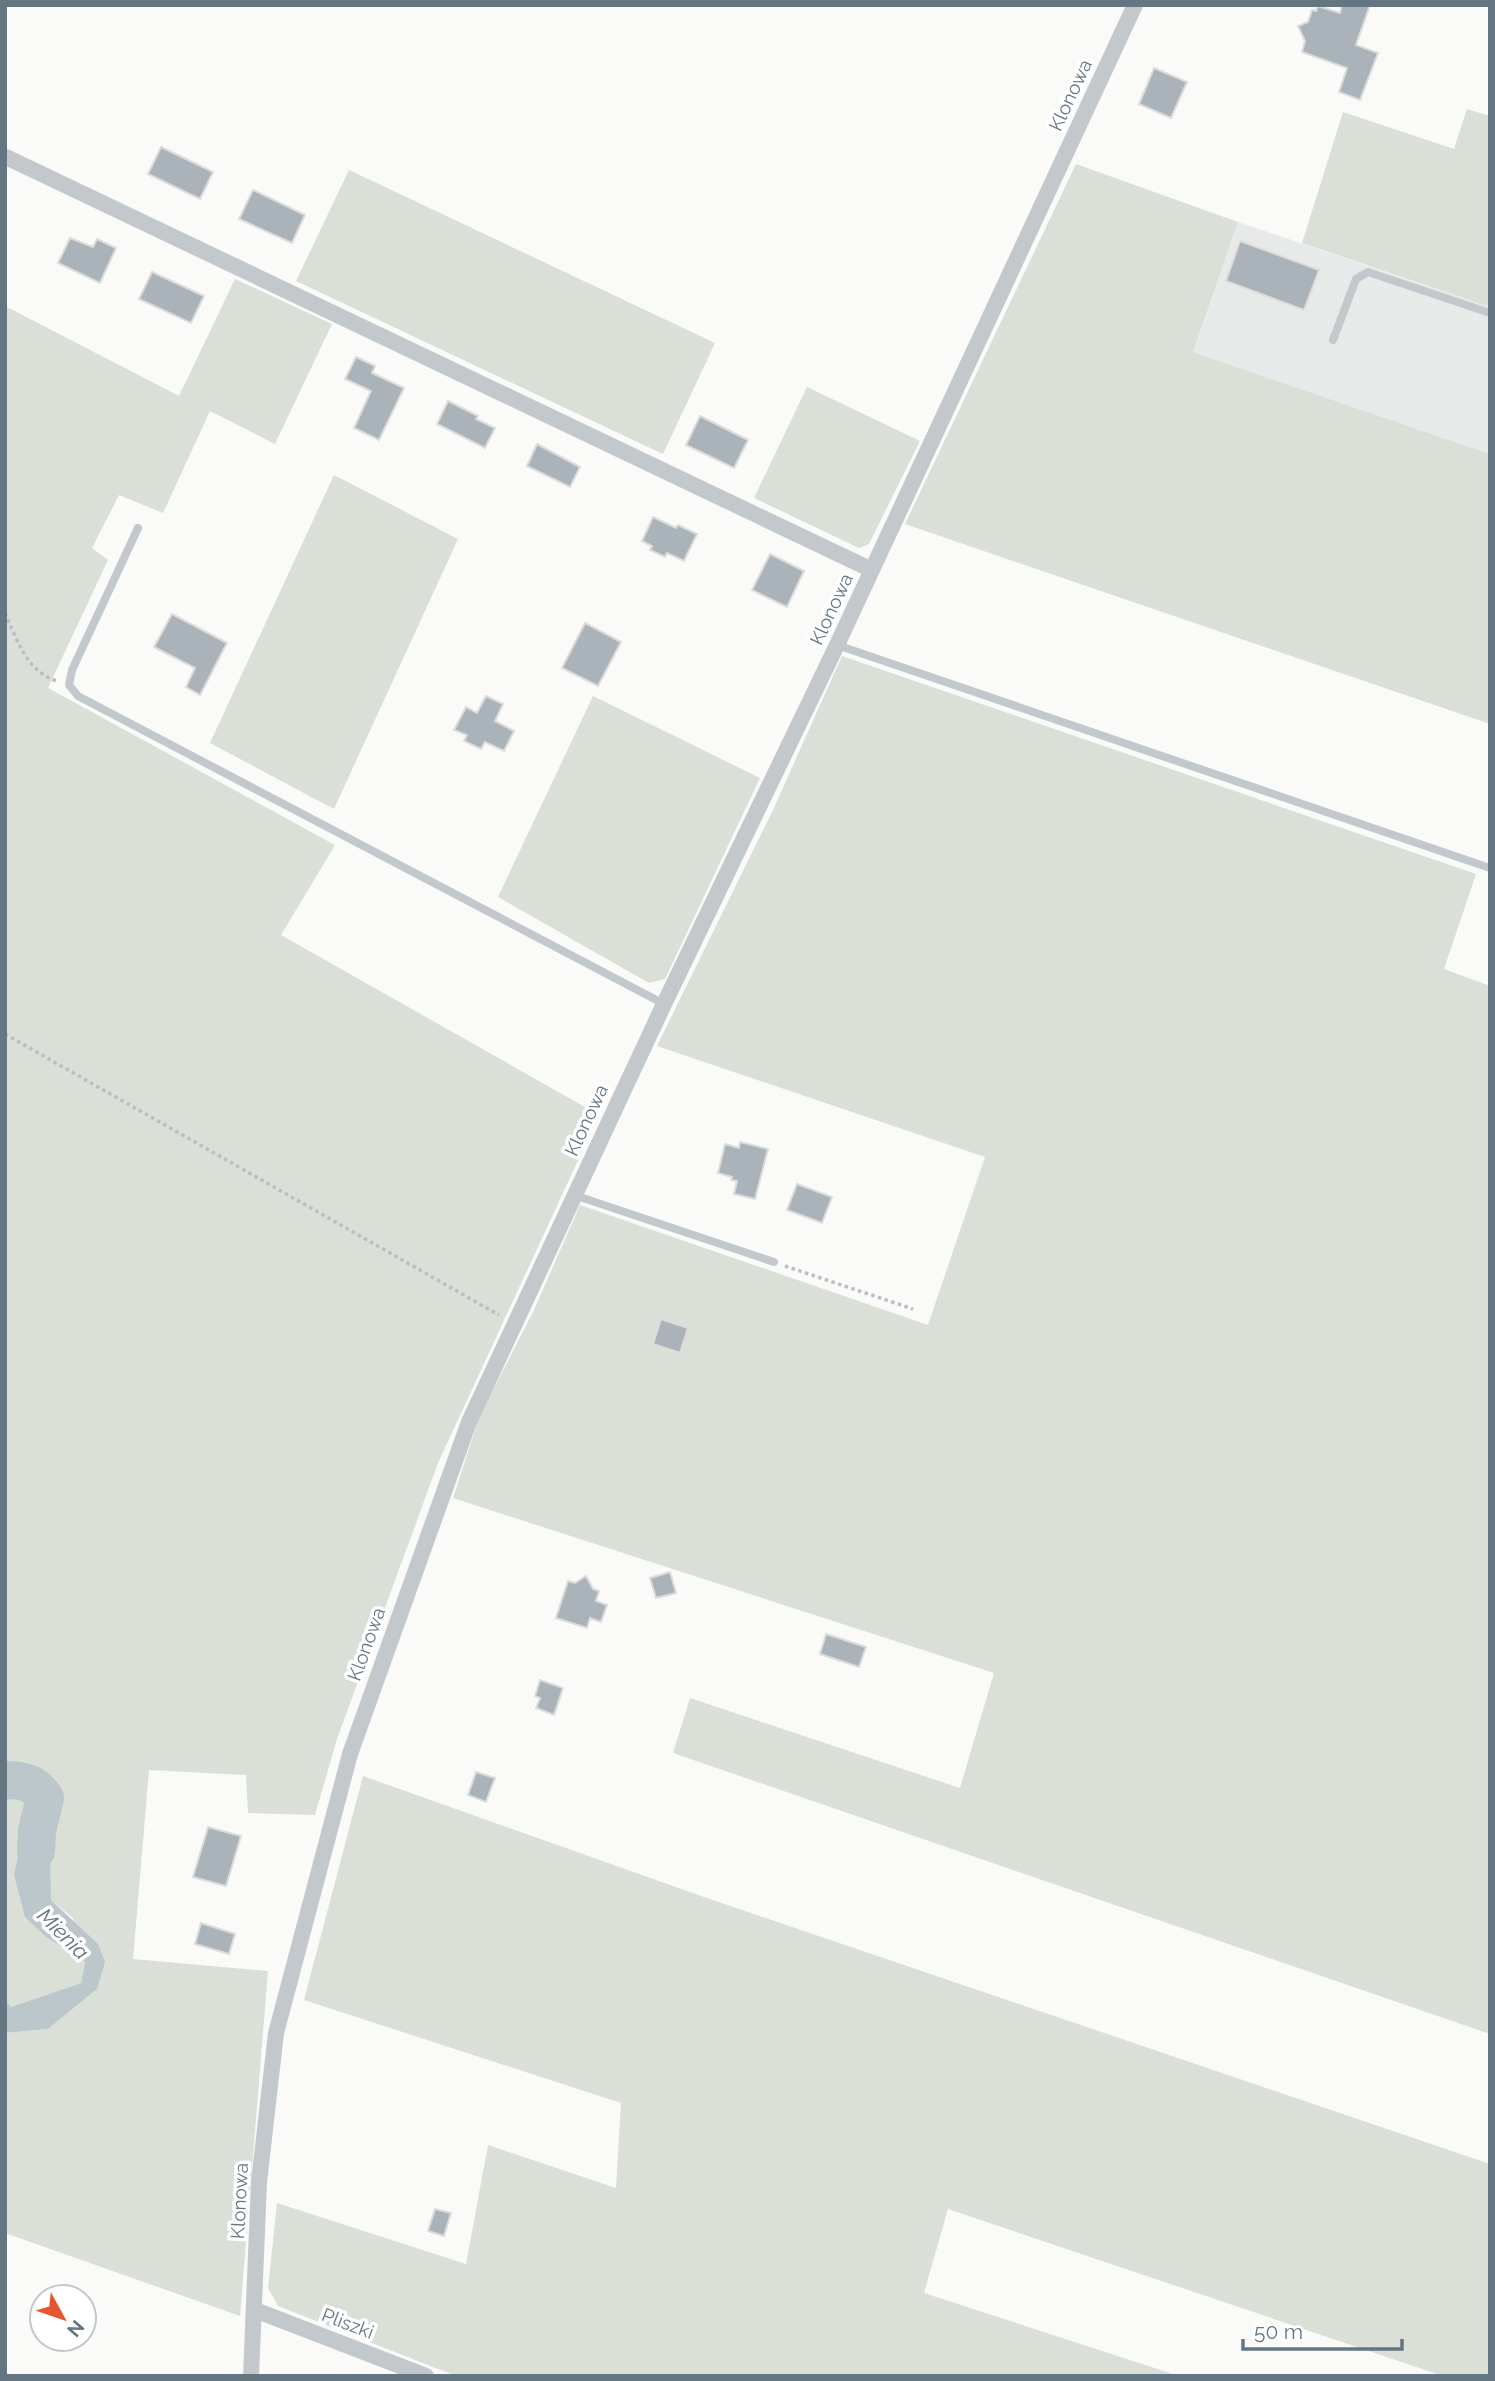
<svg xmlns="http://www.w3.org/2000/svg" width="1495" height="2381" font-family="Raleway,sans-serif">
<rect width="100%" height="100%" fill="#fafaf8"/>
<path fill="#e8e9e9" d="M1238,222L1490,307V454L1193,352Z"/>
<path fill="#dadfd7" d="M1467,109L1490,116V307L1302,243L1343,112L1454,149Z
M1076,164L1238,222L1193,352L1490,454V724L905,524Z
M349,170L715,343L663,454L296,281Z
M235,279L332,324L275,444L210,411L163,513L119,495L92,548L108,560L48,688L335,845L281,935L599,1115L438,1463L337,1739L315,1815L248,1813L246,1775L149,1770L133,1959L268,1971L240,2316L5,2233V2033L48,2029L97,1989L73,1918L51,1900L50,1833L56,1797L28,1810L46,1937L85,1962L81,1983L11,2007L5,2000V306L179,396Z
M807,387L920,441L869,544L859,548L754,498Z
M334,475L458,539L334,809L210,743Z
M842,656L1476,874L1444,969L1490,986V2034L673,1753L690,1698L960,1788L994,1673L453,1498L480,1415L534,1310L580,1205L928,1325L985,1157L657,1046L773,810Z
M593,696L760,778L665,979L649,983L498,897Z
M363,1776L704,1897L1490,2164V2376H1443L948,2209L924,2293L1179,2376H456L278,2306L268,2288L277,2203L466,2264L488,2145L616,2188L621,2103L304,2000Z"/>
<path fill="#bbc7cb" d="M56,1796L50,1833L51,1900L98,1944L105,1962L97,1989L48,2029L5,2033V2000L11,2007L81,1983L85,1962L46,1937L25,1917L14,1875L28,1810L34,1800Z"/>
<g fill="none" stroke-linecap="round" stroke-linejoin="round">
<path stroke="#bbc7cb" stroke-width="38" d="M5,1780C24,1780 35,1783 45,1798L37,1831L36,1851"/>
</g>
<path fill="#aab3b9" stroke="#dcdcda" stroke-width="2" d="M1342,5H1370L1356,45L1378,53L1360,100L1339,92L1347,68L1302,52L1305,41L1298,26L1308,22L1312,10L1316,11L1318,6L1340,13Z
M1154,68L1187,82L1171,118L1139,104Z
M161,147L213,172L200,199L148,174Z
M253,190L305,215L292,243L239,219Z
M70,238L93,247L97,239L116,248L100,283L58,263Z
M1240,241L1319,270L1304,310L1226,281Z
M152,272L204,296L191,323L139,299Z
M356,357L375,366L372,373L404,388L379,440L354,428L371,391L345,379Z
M448,401L478,416L476,419L495,428L485,448L437,424Z
M700,416L748,440L734,468L686,445Z
M537,444L580,467L570,487L527,466Z
M653,517L676,528L678,525L697,534L684,561L667,553L665,557L650,550L652,546L642,541Z
M770,554L804,571L787,607L752,590Z
M172,614L227,643L200,695L186,687L195,668L154,647Z
M585,623L621,642L598,686L562,668Z
M486,696L503,704L495,721L514,731L504,751L485,742L481,749L464,741L467,735L454,730L466,707L477,713Z
M740,1142L768,1149L755,1199L734,1194L737,1181L731,1180L732,1177L718,1173L725,1144L739,1148Z
M797,1184L832,1197L822,1223L787,1210Z
M661,1319L688,1328L680,1353L653,1344Z
M670,1572L676,1593L656,1598L650,1578Z
M586,1576L593,1589L599,1591L596,1601L607,1605L601,1622L590,1618L587,1628L556,1618L568,1581L575,1583Z
M826,1634L866,1647L859,1667L820,1654Z
M540,1680L563,1688L554,1715L536,1708L540,1698L535,1696Z
M476,1772L495,1778L486,1802L468,1795Z
M208,1827L241,1836L226,1886L193,1877Z
M201,1923L235,1934L229,1954L195,1944Z
M435,2209L451,2213L444,2236L428,2231Z"/>
<g fill="none" stroke-linecap="round" stroke-linejoin="round">
<path stroke="#bbbfc2" stroke-width="3.5" stroke-dasharray="3.5 3.5" stroke-linecap="butt" d="M5,613C17,640 27,672 57,681
M5,1034L499,1315
M785,1266L913,1309"/>
<path stroke="#c3c8cc" stroke-width="8" d="M1333,340L1356,279L1368,272L1490,313
M138,528L72,670L69,685L78,696L664,1004
M837,645L1490,868
M574,1195L774,1262"/>
<path stroke="#c3c8cc" stroke-width="16" d="M6,157L872,570
M255,2310L426,2376
M251,2376L259,2182L276,2033L350,1754L469,1422L664,1004L837,645L1135,5"/>
</g>
<g text-anchor="middle" stroke-width="7" stroke-linejoin="round" paint-order="stroke">
<g font-size="19" fill="#657683" stroke="#fff">
<text transform="translate(1070 95) rotate(-65)" y="7">Klonowa</text>
<text transform="translate(831 609) rotate(-65)" y="7">Klonowa</text>
<text transform="translate(586 1120) rotate(-65)" y="7">Klonowa</text>
<text transform="translate(366 1644) rotate(-70)" y="7">Klonowa</text>
<text transform="translate(239 2201) rotate(-87)" y="7">Klonowa</text>
<text transform="translate(348 2323) rotate(21)" y="7">Pliszki</text>
</g>
<g font-size="21" font-style="italic" fill="#60757c" stroke="#fff">
<text transform="translate(63 1934) rotate(45)" y="7">Mienia</text>
</g>
</g>
<rect width="1495" height="2381" fill="none" stroke="#657683" stroke-width="14"/>
<g transform="translate(63 2318) rotate(130)"><circle r="33" fill="#ffffff" stroke="#c1c8cd" stroke-width="2"/>
<path d="M0-5L12 26L0 18L-12 26Z" fill="#e4572e"/>
<text y="-10" font-size="19" font-weight="bold" text-anchor="middle" fill="#657683">N</text>
</g>
<path d="M1243 2339v10h159v-10" fill="none" stroke="#657683" stroke-width="3.5"/>
<text x="1254" y="2339" font-size="21" fill="#657683" stroke="#ffffff" stroke-width="5" paint-order="stroke">50 m</text>
</svg>
